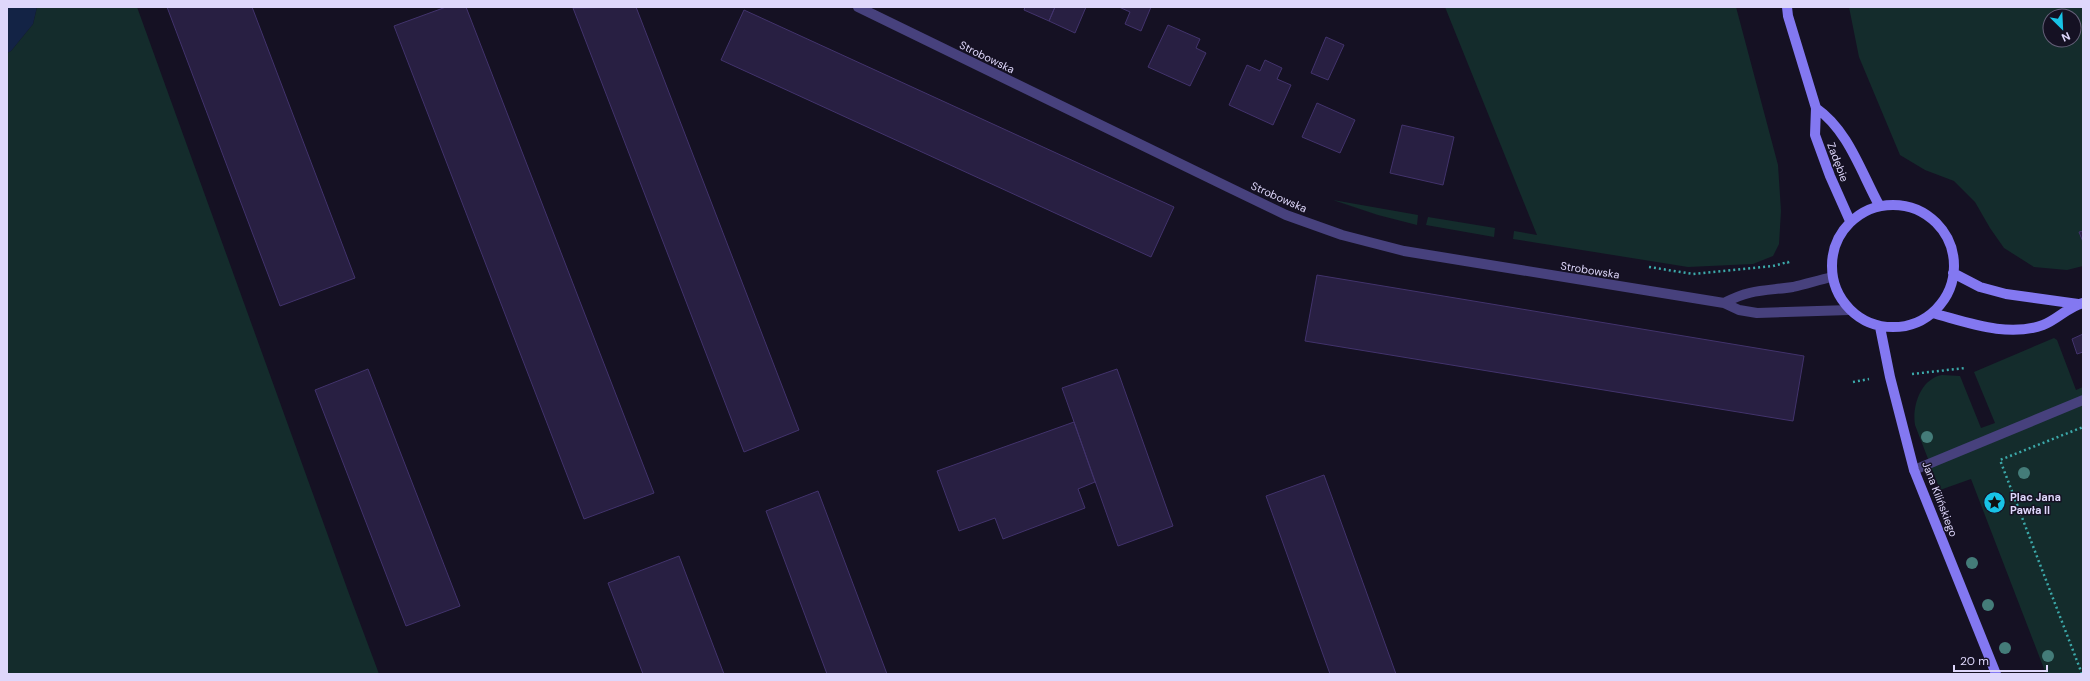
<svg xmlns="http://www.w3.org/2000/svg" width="2090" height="681" font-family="'DM Sans',sans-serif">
<rect width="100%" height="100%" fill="#151123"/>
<path fill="#142c2c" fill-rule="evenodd" d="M37,7H137L348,591L379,674H7V53L11,51L33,24Z
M1445,7H1736L1778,165L1781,211L1779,244L1773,256L1753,264L1688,267L1513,239L1514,231L1537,235Z
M1849,7H2083V231L2079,233L2083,242V266L2067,270L2034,267L2004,248L1990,228L1975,202L1954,181L1925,170L1900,155L1859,57ZM2050,16H2074V40H2050Z
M1333,200L1418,215L1417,225L1378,215Z
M1428,217L1495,228L1494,237L1426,225Z
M2054,338L2057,340L2076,390L2083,387V674H2046L1971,479L1940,490L1915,425C1912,407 1920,379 1942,375C1948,375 1954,376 1960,376L1981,428L1995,423L1974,372Z"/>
<path fill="#132345" d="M7,7H37L33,24L11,51L7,53Z"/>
<path fill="#281f42" stroke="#42336c" d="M167,7H252L355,278L280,306Z
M446,7H466L654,493L584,519L394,26Z
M636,7L799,430L744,452L573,8Z
M1025,7H1055L1049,21L1024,10Z
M1055,7H1086L1075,33L1049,21Z
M1119,7H1151L1141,31L1125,24L1130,12Z
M744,10L1174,207L1151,257L721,60Z
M1168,25L1200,39L1196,48L1206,53L1190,86L1148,67Z
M1326,37L1344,45L1328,80L1311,73Z
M1265,60L1282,68L1277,79L1291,85L1273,125L1229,105L1247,65L1260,71Z
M1317,103L1355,120L1340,153L1302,137Z
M1402,125L1454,137L1443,185L1390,173Z
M2083,231V242L2079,232Z
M1317,275L1804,356L1793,421L1305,341Z
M2083,334V352L2077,354L2072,339Z
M368,369L460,606L406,626L315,390Z
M1117,369L1173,526L1118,546L1062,388Z
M1074,422L1095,482L1078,489L1085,508L1003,539L995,518L959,531L937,471Z
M1324,475L1396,674H1330L1266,496Z
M818,491L887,674H827L766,511Z
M679,556L724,674H643L608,583Z"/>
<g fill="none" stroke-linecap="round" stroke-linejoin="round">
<path stroke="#3ca9aa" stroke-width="2.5" stroke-dasharray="2 3" stroke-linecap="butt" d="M1649,267L1693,274L1773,266L1788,262L1789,266
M1912,374L1965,368
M1853,382L1869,379
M2082,674L2000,460L2083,427"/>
<path stroke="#47417d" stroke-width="10" d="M1914,470L2083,400"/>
<path stroke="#47417d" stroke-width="10" d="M858,7L1228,187L1286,215L1342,235L1404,251L1724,303L1739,310L1757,313L1849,310
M1724,303C1750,289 1765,291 1793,287C1806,284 1819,280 1832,277"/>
<path stroke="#8378f1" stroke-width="10" d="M1787,7L1788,16L1816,108L1815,135L1830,176L1850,221
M1816,108C1848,130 1861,172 1879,205
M1832 266a61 61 0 1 1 122 0a61 61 0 1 1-122 0Z
M1953,273L1980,287L2006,294L2078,304
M1932,313C1967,322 2007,338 2043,325C2057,320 2069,306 2083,303
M1880,327L1890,377L1914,470L1996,674"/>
</g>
<g fill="#447c79">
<circle cx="1927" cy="437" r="6"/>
<circle cx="2024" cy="473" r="6"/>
<circle cx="1972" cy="563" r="6"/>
<circle cx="1988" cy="605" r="6"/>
<circle cx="2005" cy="648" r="6"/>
<circle cx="2048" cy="656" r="6"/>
</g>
<defs>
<symbol id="sight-disc" viewBox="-11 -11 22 22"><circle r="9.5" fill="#18c3e6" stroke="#151123"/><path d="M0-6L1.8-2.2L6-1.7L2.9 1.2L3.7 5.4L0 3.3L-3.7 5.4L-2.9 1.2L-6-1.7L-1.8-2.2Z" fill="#111"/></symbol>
</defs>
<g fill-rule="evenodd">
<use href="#sight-disc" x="1982" y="490" width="25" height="25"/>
</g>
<g text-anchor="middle" stroke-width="3" stroke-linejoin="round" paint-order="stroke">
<g font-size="11" fill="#ded7fb" stroke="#151123">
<text transform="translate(987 57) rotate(26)" y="4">Strobowska</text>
<text transform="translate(1838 162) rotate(69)" y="4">Zadębie</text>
<text transform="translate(1279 197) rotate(24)" y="4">Strobowska</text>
<text transform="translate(1590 270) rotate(9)" y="4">Strobowska</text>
<text transform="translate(1940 499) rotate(69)" y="4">Jana Kilińskiego</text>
</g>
<g font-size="11" font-weight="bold" fill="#ded7fb" stroke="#151123" text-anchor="start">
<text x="2010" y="501">Plac Jana<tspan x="2010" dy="13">Pawła II</tspan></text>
</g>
</g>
<rect width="2090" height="681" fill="none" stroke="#ded7fb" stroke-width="16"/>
<g transform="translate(2062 28) rotate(156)"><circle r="19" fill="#151123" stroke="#656079"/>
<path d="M0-3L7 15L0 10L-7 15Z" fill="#18c3e6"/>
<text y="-6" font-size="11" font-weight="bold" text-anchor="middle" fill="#ded7fb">N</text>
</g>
<path d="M1954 665v6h93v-6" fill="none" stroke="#ded7fb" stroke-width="2"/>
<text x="1960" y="665" font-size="12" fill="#ded7fb" stroke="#151123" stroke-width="3" paint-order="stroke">20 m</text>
</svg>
